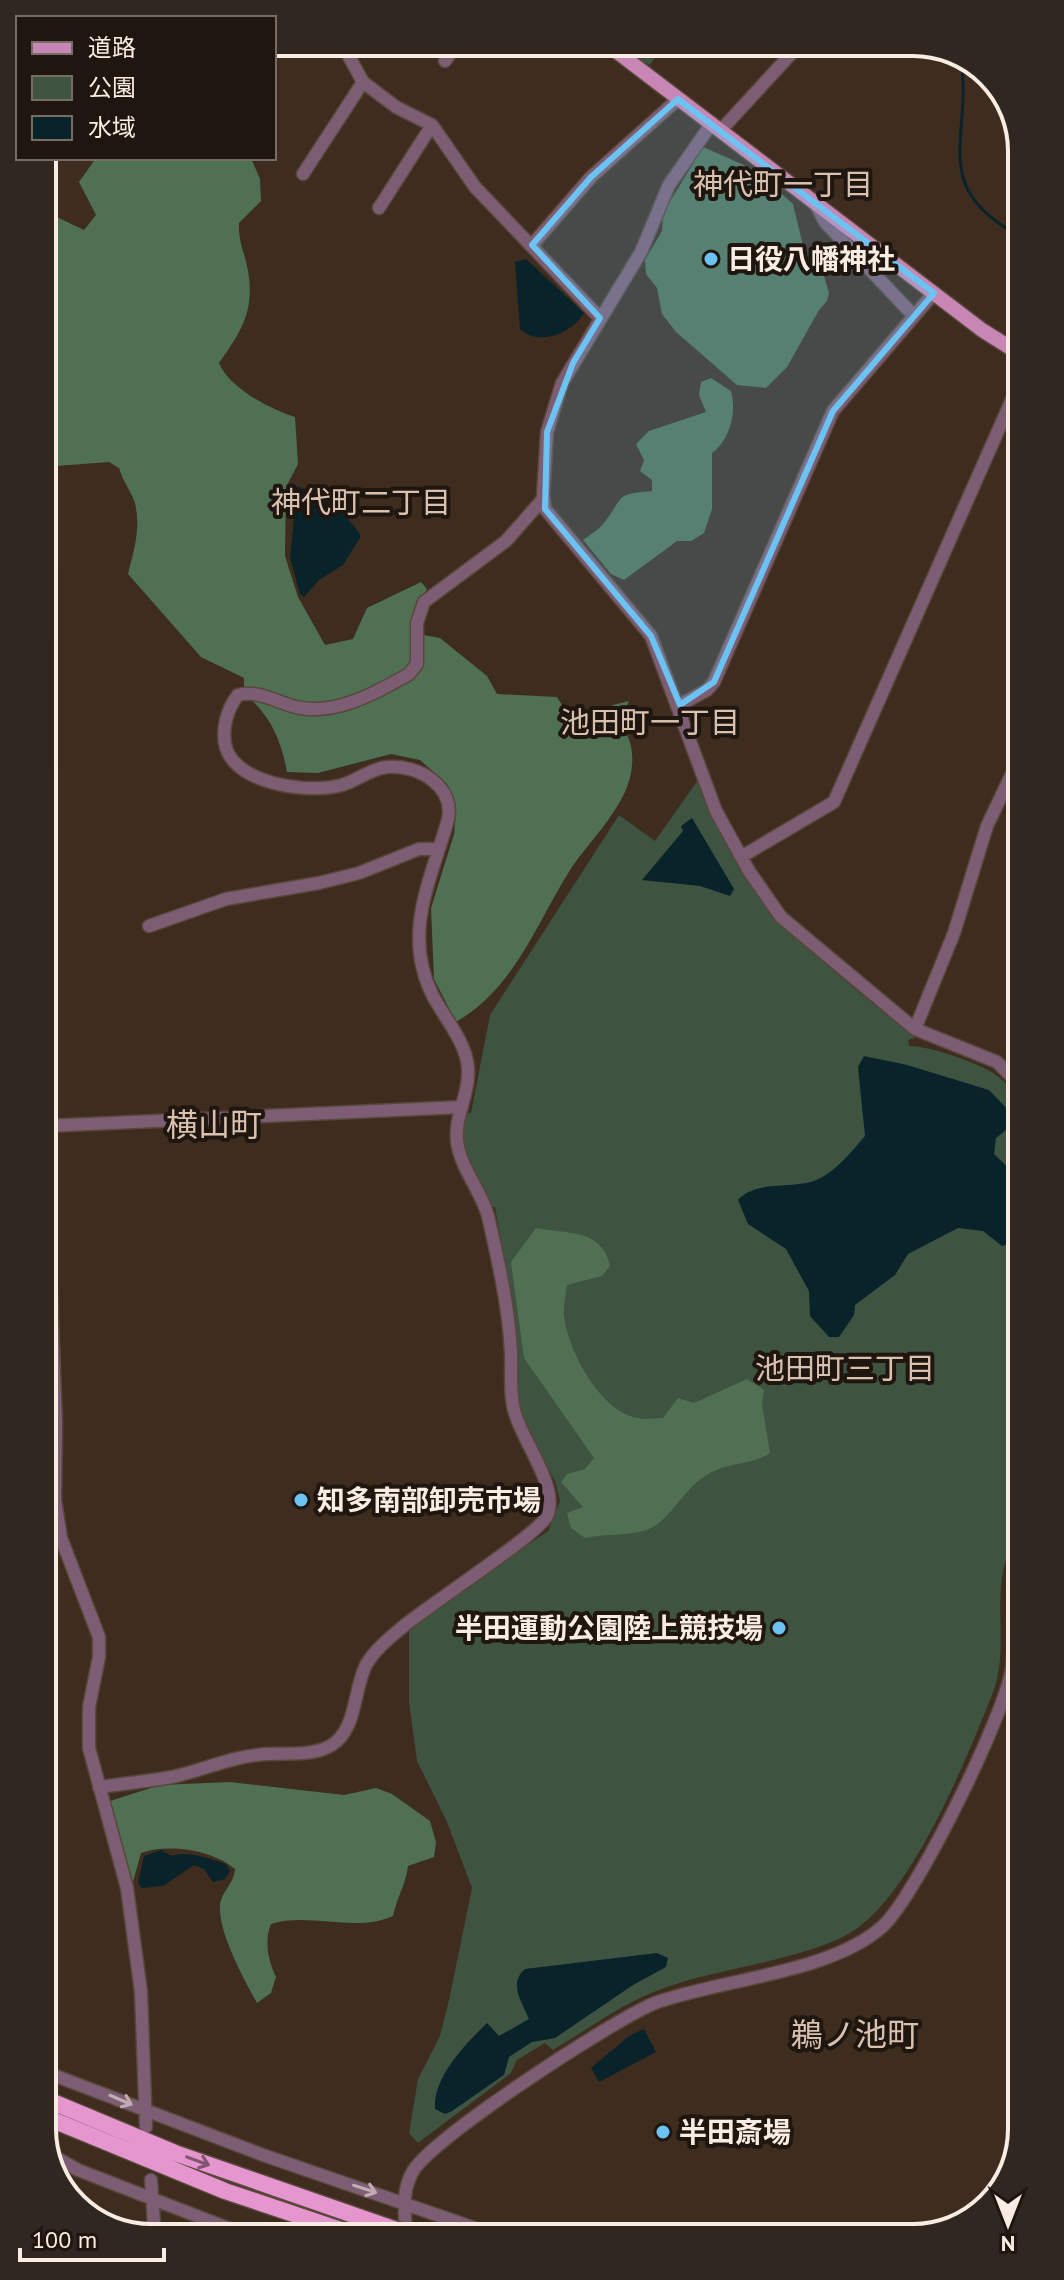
<svg xmlns="http://www.w3.org/2000/svg" width="1064" height="2280" font-family="'PT Sans','Noto Sans JP',sans-serif">
<rect width="100%" height="100%" fill="#3e2c1e"/>
<path fill="#3e5340" d="M638,42H665L650,65L631,56Z
M698,780C743,906 817,957 915,1038L908,1040L909,1046C930,1046 984,1064 1000,1078C1008,1084 1014,1095 1019,1104L1020,1522C1011,1542 1003,1564 1001,1586C998,1622 1006,1660 992,1695C966,1760 911,1897 850,1933C806,1959 721,1968 670,1986C626,2000 592,2027 553,2050L545,2043L517,2060L511,2073L418,2143L409,2133L418,2079L440,2036L449,2000L472,1888L447,1822L417,1761L409,1702V1626L548,1531L560,1501L555,1481L523,1424L517,1395L515,1326L495,1207H487L461,1145L463,1113H471L490,1015L619,815L655,841Z"/>
<path fill="#507053" d="M703,147L755,170L793,204L807,262L824,276L829,293L827,301L819,310L787,367L766,388L737,385L676,332L662,314L657,288L646,274L645,260L662,231L663,213Z
M96,158H251L260,179L261,201L239,223C238,242 245,253 248,271C255,311 241,332 219,363C229,388 270,409 295,417L298,464L286,487L285,556L298,597L325,645L353,639L367,608L421,582L427,589L415,609L413,633L440,638L487,676L497,694L557,697L575,726L613,705L629,701L620,724C636,742 635,770 625,792C612,820 589,842 572,867C536,923 516,987 456,1022L434,979L431,908L454,834L456,813L447,784L420,760L391,754L318,773L287,772C281,739 270,715 244,693V678L201,657L128,574C134,550 141,528 135,503C132,493 123,482 119,468L109,462L43,467L42,210L84,230L96,215L79,182Z
M711,378L731,391C737,412 730,440 712,453V509L704,533L691,541H677L624,580L611,574L583,540C590,535 598,530 603,524C625,498 612,494 652,491V480L640,471L644,460L636,444L649,431L706,412L699,395L701,382Z
M536,1228C565,1234 603,1228 610,1266L602,1276L567,1285C566,1295 563,1306 564,1316C568,1350 600,1412 638,1418C646,1420 655,1418 663,1418L678,1398L694,1403L747,1379L764,1390L762,1404L770,1453C752,1465 731,1462 712,1472C686,1484 674,1515 653,1527C634,1537 606,1533 585,1538L571,1528L567,1513L583,1507L561,1482L567,1474L585,1469L594,1458L524,1358L511,1262Z
M230,1782L344,1795L376,1788L392,1794L430,1821L436,1842L434,1857L408,1866C406,1884 397,1897 393,1916C357,1933 309,1912 271,1924C264,1941 268,1960 276,1977L271,1993L257,2003C244,1979 220,1936 220,1909C219,1893 234,1885 235,1869C213,1850 168,1843 141,1853L133,1882L107,1802L160,1785Z"/>
<path fill="#08232a" d="M526,259L584,313C572,333 539,347 520,329L515,262Z
M292,486C316,488 349,516 361,536L343,565L319,580L304,597L300,594L290,557L294,519Z
M692,818L734,889L730,896L700,886L642,880L683,831L681,826Z
M864,1056L907,1065L989,1090L1010,1112L1011,1126L996,1138L994,1154L1019,1178V1241L1002,1246L983,1231L958,1228L908,1254L895,1275L855,1305L854,1315L839,1337H829L810,1316L809,1291L786,1249L748,1224L738,1200C757,1180 788,1189 814,1181C835,1173 851,1152 865,1136L858,1067Z
M161,1850L172,1856C188,1850 210,1859 226,1864L230,1871L225,1879L213,1882L204,1869L194,1865L163,1886L142,1888L138,1883L144,1856Z
M657,1953L668,1958L666,1967L633,1985L555,2038L532,2042L509,2057L504,2075L452,2111L445,2114L435,2109C433,2076 466,2044 487,2023L499,2036L529,2019C522,2002 508,1984 525,1969Z
M644,2029L656,2052L599,2082L591,2068L629,2036Z"/>
<g fill="none" stroke-linecap="round" stroke-linejoin="round">
<path stroke="#08232a" stroke-width="3" d="M961,58C973,137 928,185 1016,234"/>
<defs>
<path id="minor" d="M341,42L363,82L396,107L432,125L475,187L600,318
M445,61L458,42
M712,123L669,185L641,252L562,383L547,432L543,496L545,509L651,636L716,811L749,871L781,917L915,1029L997,1062L1019,1084
M721,130L802,42
M303,174L363,82
M816,205L825,222L914,316
M379,208L432,125
M532,245L591,177L678,99
M680,705L707,690L714,682L833,411L934,293
M741,857L834,802L1017,388
M149,926L226,899L319,883L359,873L419,849H438
M915,1029L954,933L987,826L1018,761
M45,1126L462,1107
M45,1144L56,1423L55,1500L61,1538L99,1637V1657L89,1707V1748L127,1888L141,1992L146,2127
M99,1787C123,1784 148,1781 172,1777C204,1770 232,1756 267,1754C289,1753 320,1757 337,1741C357,1722 354,1689 366,1665C374,1651 387,1640 399,1630C424,1608 539,1534 547,1516C560,1487 521,1440 514,1410C509,1391 512,1372 511,1353C509,1308 498,1260 488,1216C481,1190 460,1168 457,1141C454,1114 473,1089 467,1061C462,1037 444,1017 433,996C402,935 430,882 447,823C458,788 419,764 387,767C370,769 358,780 342,785C310,794 238,785 226,748C221,730 227,709 238,695C257,690 275,701 292,706C332,718 376,693 409,674L417,664V623L424,602L506,541L543,499
M48,2073L263,2155L495,2235
M48,2153L78,2170L251,2237
M151,2180L155,2238
M406,2236C405,2213 401,2192 413,2171C435,2136 613,2020 655,2003C721,1979 832,1973 883,1926C917,1894 1005,1715 1012,1668C1017,1630 1011,1592 1020,1554"/>
<path id="major" d="M604,42L982,330L1017,352"/>
<path id="highway" d="M48,2100L175,2153L388,2227
M48,2118L225,2191L359,2236"/>
</defs>
<use href="#minor" stroke="#58473a" stroke-width="15"/>
<use href="#major" stroke="#58473a" stroke-width="17"/>
<use href="#highway" stroke="#58473a" stroke-width="19"/>
<use href="#minor" stroke="#7d5d73" stroke-width="12"/>
<use href="#major" stroke="#c886b5" stroke-width="14"/>
<use href="#highway" stroke="#e696cf" stroke-width="16"/>
<defs>
<path id="highway-bridge" d="M388,2227L416,2236"/>
</defs>
<use href="#highway-bridge" stroke="#58473a" stroke-width="19" stroke-linecap="butt"/>
<use href="#highway-bridge" stroke="#e696cf" stroke-width="16"/>
</g>
<defs><path id="oneway-shaft" d="M-6 0H5M1.5-3L5.5 0L1.5 3" fill="none" stroke-width="1.6" stroke-linecap="round" stroke-linejoin="round" transform="scale(2)"/></defs>
<g stroke="#c1acb1">
<use href="#oneway-shaft" transform="translate(121 2100) rotate(23)"/>
<use href="#oneway-shaft" transform="translate(365 2189) rotate(18)"/>
</g>
<use stroke="#825670" href="#oneway-shaft" transform="translate(198 2161) rotate(20)"/>
<path fill="#6cc3f2" fill-opacity="0.2" stroke="#6cc3f2" stroke-width="6" stroke-linejoin="round" d="M678,99L934,293L833,411L714,682L680,705L651,636L545,509L547,432L573,363L600,318L532,245L591,177Z"/>
<g fill="#6cc3f2" stroke="#1f1610" stroke-width="3">
<circle cx="711" cy="259" r="8"/>
<circle cx="301" cy="1500" r="8"/>
<circle cx="779" cy="1628" r="8"/>
<circle cx="663" cy="2132" r="8"/>
</g>
<g text-anchor="middle" stroke-width="8" stroke-linejoin="round" paint-order="stroke">
<g font-size="28" font-weight="bold" fill="#f9ece3" stroke="#1f1610" text-anchor="start">
<text x="727" y="269">日役八幡神社</text>
<text x="317" y="1510">知多南部卸売市場</text>
<text x="763" y="1638" text-anchor="end">半田運動公園陸上競技場</text>
<text x="679" y="2142">半田斎場</text>
</g>
<g font-size="30" fill="#d9c1b0" stroke="#1f1610">
<text x="783" y="195">神代町一丁目</text>
<text x="361" y="513">神代町二丁目</text>
<text x="650" y="733">池田町一丁目</text>
<text x="845" y="1379">池田町三丁目</text>
</g>
<g font-size="32" fill="#d9c1b0" stroke="#1f1610">
<text x="214" y="1136">横山町</text>
<text x="855" y="2046">鵜ノ池町</text>
</g>
</g>
<path d="M0 0H1064V2280H0ZM151 56H913A95 95 0 0 1 1008 151V2129A95 95 0 0 1 913 2224H151A95 95 0 0 1 56 2129V151A95 95 0 0 1 151 56Z" fill="#302721" fill-rule="evenodd"/>
<path fill="none" stroke="#f9ece3" stroke-width="4" d="M151 56H913A95 95 0 0 1 1008 151V2129A95 95 0 0 1 913 2224H151A95 95 0 0 1 56 2129V151A95 95 0 0 1 151 56Z"/>
<rect x="16" y="16" width="260" height="144" fill="#1f1610" stroke="#766c64" stroke-width="2"/>
<rect x="32" y="42" width="40" height="12" fill="#c886b5" stroke="#766c64" stroke-width="2"/>
<text x="88" y="56" font-size="24" fill="#f9ece3">道路</text>
<rect x="32" y="76" width="40" height="24" fill="#3e5340" stroke="#766c64" stroke-width="2"/>
<text x="88" y="96" font-size="24" fill="#f9ece3">公園</text>
<rect x="32" y="116" width="40" height="24" fill="#08232a" stroke="#766c64" stroke-width="2"/>
<text x="88" y="136" font-size="24" fill="#f9ece3">水域</text>
<g transform="translate(1008 2224) rotate(180)" stroke="#1f1610" stroke-width="6" paint-order="stroke">
<path d="M0-6L14 30L0 20L-14 30Z" fill="#f9ece3"/>
<text y="-12" font-size="22" font-weight="bold" text-anchor="middle" fill="#f9ece3">N</text>
</g>
<path d="M20 2248v12h144v-12" fill="none" stroke="#f9ece3" stroke-width="4"/>
<text x="32" y="2248" font-size="24" fill="#f9ece3" stroke="#1f1610" stroke-width="6" paint-order="stroke">100 m</text>
</svg>
